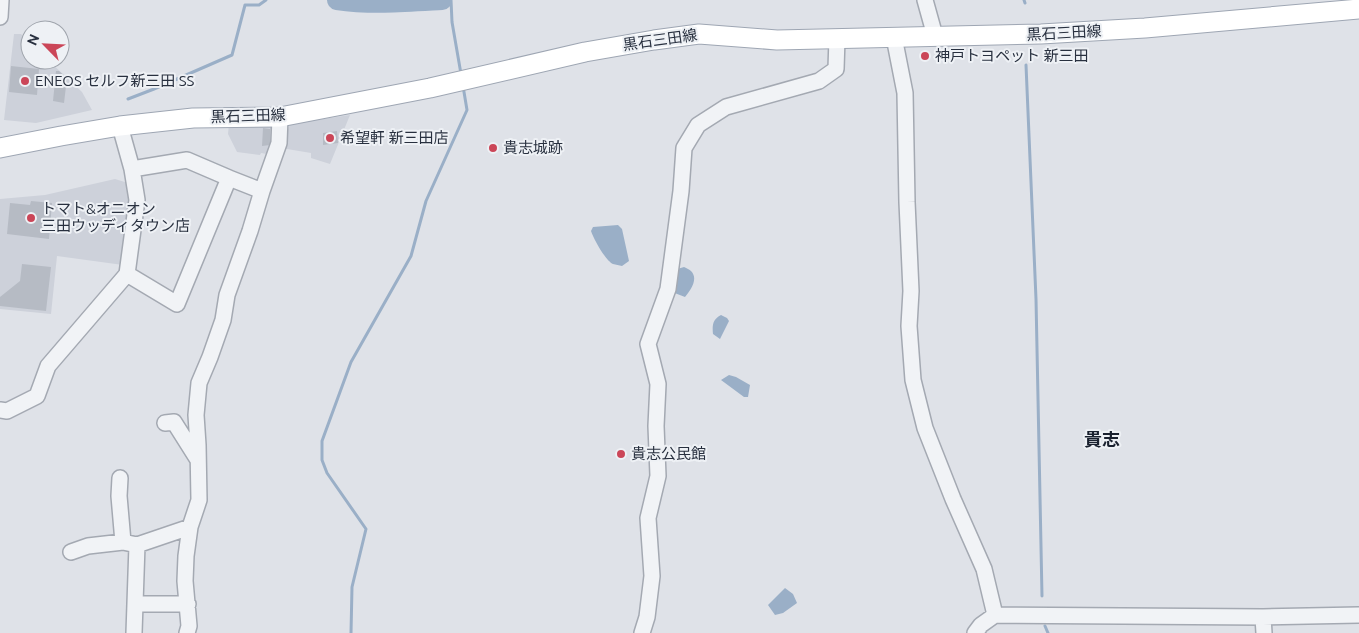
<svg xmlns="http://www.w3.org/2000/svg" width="1359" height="633" font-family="Ubuntu,'Noto Sans JP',sans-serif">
<rect width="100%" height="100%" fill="#dfe2e8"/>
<path fill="#cdd1da" d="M14,34H21L30,43V60H48L82,92L92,110L36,123L4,120Z
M350,115L330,164L311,158V153L281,148L290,124Z
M229,124L272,126V140L267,154L261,153L260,155L237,152L228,134Z
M115,179L128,183L131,201L123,265L57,256L51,314L0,309V199L45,195Z"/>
<path fill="#9aafc7" d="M618,225L622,229L629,261L622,266C619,265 616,265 613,264C606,261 594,240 591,231L593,227Z
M684,267C686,268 689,269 691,271C699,279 690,291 685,297L672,292L674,270Z
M721,315L727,318L729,321L720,339L713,334C712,325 713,319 721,315Z
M729,375L736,377L750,385L748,397H744L721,380Z
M785,588L793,594L797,603L783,613L775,615L768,605Z"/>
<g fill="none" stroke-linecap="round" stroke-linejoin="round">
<path stroke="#9aafc7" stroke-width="3" d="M451,0L452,22L461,74
M1024,0L1025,3
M1026,65L1036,299L1042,596
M128,99L154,89L232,55L245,5H259L266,0
M1045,626L1048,633
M351,633L352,587L366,529L327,473L322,460V441L351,362L411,256L426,201L467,110L463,86"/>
<path stroke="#9aafc7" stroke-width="20" d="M337,0C371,5 408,2 442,0"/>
</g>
<path fill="#b6bbc4" d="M11,66L39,69L37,95L9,92Z
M56,71H59L67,78L64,103L53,101Z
M263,128L270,129V145L262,146Z
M337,131L338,143L323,145V133Z
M31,201L52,203L49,239L7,234L10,203L30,205Z
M22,264L51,267L46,311L0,306V297L20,281Z"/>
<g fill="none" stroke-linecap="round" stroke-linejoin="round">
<defs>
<path id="minor" d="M925,0L935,36
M0,17L1,0
M894,37L905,93L907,202L911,291L909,326L913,380L925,428L953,499L984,569L995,615
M229,178L262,191
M127,274L177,304L229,178L187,160L132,169
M0,410L7,411L37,396L48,366L127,274L137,200L132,169L120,126
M165,423L174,422L198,460
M120,478L119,496L123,542L137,545
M71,552L88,546L123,542
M135,604H188
M1263,617L1264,633
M134,633L137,545L190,527
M187,633L189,626L185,581L186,556L190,527L199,500L198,445L196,415L199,383L210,357L223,320L227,295L250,231L262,191L279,143L280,117
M642,633L647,617L652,576L648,518L658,476L656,426L658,384L648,344L668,289L681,191L684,148L698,125L726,107L819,81L836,69L837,38
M975,633L981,625L995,615L1263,617L1359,615"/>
<path id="major" d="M0,148L61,136L120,126L193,118L280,117L430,88L585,52L654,40L699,34L777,40L1041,34L1145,28L1359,9"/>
</defs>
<use href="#minor" stroke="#a4a9b2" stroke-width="18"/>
<use href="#major" stroke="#9ea6b3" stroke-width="21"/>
<use href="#minor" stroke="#f1f3f6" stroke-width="15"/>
<use href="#major" stroke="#fff" stroke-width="19"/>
</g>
<g fill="#cb4658" stroke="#eef1f5" stroke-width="2">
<circle cx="925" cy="56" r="5"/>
<circle cx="25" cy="81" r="5"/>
<circle cx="330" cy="138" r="5"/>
<circle cx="493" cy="148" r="5"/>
<circle cx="31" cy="218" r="5"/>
<circle cx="621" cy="454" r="5"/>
</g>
<g text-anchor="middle" stroke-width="4" stroke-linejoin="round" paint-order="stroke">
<g font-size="15" fill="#28303f" stroke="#eef1f5">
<text transform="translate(1064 33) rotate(-3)" y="5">黒石三田線</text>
<text transform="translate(660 40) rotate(-8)" y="5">黒石三田線</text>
<text transform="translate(248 116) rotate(-2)" y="5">黒石三田線</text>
</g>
<g font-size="15" fill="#28303f" stroke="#eef1f5" text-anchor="start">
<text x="935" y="61">神戸トヨペット 新三田</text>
<text x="35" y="86">ENEOS セルフ新三田 SS</text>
<text x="340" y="143">希望軒 新三田店</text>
<text x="503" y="153">貴志城跡</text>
<text x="41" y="214">トマト&amp;オニオン<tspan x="41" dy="17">三田ウッディタウン店</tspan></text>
<text x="631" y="459">貴志公民館</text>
</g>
<g font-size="18" font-weight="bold" fill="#1a212f" stroke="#eef1f5">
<text x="1102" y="446">貴志</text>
</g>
</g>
<g transform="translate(45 45) rotate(294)"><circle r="24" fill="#eef1f5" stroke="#9fa4ac"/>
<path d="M0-4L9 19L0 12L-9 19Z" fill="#cb4658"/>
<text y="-8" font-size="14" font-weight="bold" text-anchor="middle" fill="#28303f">N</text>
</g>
</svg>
